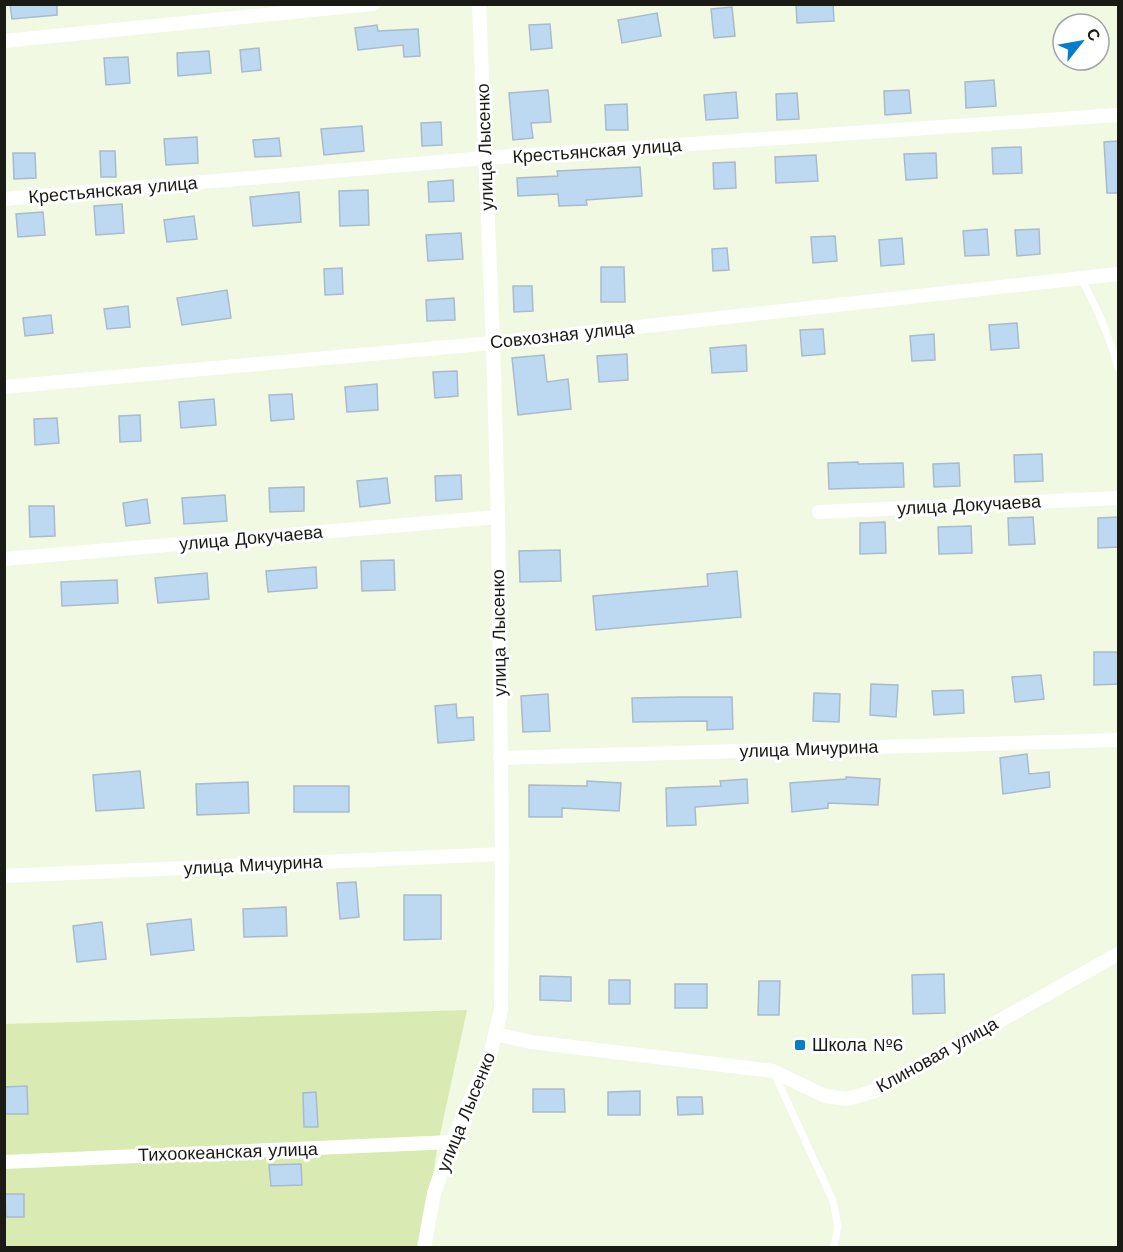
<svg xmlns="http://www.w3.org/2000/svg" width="1123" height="1252" font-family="'Work Sans',sans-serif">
<rect width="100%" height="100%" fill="#f1f9e3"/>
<path fill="#d9ebb2" d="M467,1010L438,1144L421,1247H5L4,1024Z"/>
<path fill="#bdd9f2" stroke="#a9bbca" stroke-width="1.5" d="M10,4H57V15L12,19Z
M796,4H833L834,21L797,23Z
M732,7L735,36L714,38L711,9Z
M657,13L661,36L622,43L618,20Z
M550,24L552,48L531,50L529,25Z
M377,25L378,31L418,29L420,56L404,57L403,45L358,50L355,28Z
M259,48L261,70L242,72L240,50Z
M209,51L211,73L178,76L177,53Z
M128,57L130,83L106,85L104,58Z
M994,80L996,106L966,108L965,82Z
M548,90L551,122L531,123L533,138L513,140L509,93Z
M909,90L911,113L885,115L884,91Z
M736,92L738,118L706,120L704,95Z
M797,93L799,119L777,120L776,94Z
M627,104L628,130H606L605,105Z
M441,122L442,145L422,146L421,123Z
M362,126L364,151L324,155L321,129Z
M197,137L198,163L166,165L164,139Z
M279,138L281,156L255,157L253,140Z
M1119,141V193H1107L1104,142Z
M1021,147L1022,173L993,174L992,148Z
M100,151H115L116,177H101Z
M13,153H35L36,178L14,179Z
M936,153L937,178L906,180L904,154Z
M816,155L818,181L776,183L775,157Z
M735,162L736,188L714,189L713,163Z
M640,167L642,196L586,200L587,205L559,206L558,194L518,196L517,178L558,176L557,171Z
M453,180L454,201L429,202L428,182Z
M368,190L369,225L340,226L339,191Z
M299,192L301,222L253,226L250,197Z
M122,204L124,233L96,235L94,206Z
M43,212L45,235L18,237L16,214Z
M194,216L197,239L167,242L164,220Z
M987,229L989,255L965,256L963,231Z
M1039,229L1040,254L1017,256L1015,230Z
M461,233L463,259L428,261L426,235Z
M835,236L837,261L813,263L811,237Z
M902,238L904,264L881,266L879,240Z
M727,248L729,270L713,271L712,249Z
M601,267H624L625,302H601Z
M342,268L343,294L325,295L324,269Z
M513,286H532L533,311L514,312Z
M227,290L231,318L182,325L177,298Z
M454,298L455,320L427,321L426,300Z
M128,306L130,327L107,329L104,309Z
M51,315L53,333L25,336L23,318Z
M1017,323L1019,348L991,350L989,325Z
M823,329L825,354L802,356L800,330Z
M934,334L935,360L912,361L910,336Z
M746,345L747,371L712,373L710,348Z
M627,354L628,380L599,382L597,356Z
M544,355L547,382L568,379L571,409L518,415L512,358Z
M457,371L458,396L435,398L433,372Z
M377,384L378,410L347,412L345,387Z
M292,394L294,419L271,421L269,395Z
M214,399L216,425L181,428L179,402Z
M140,415L141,441L120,442L119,416Z
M57,418L59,443L35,445L34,419Z
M1042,454L1043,481L1015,482L1014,455Z
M858,462V464L903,463L904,487L829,489L828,463Z
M959,463L960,486L934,487L933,464Z
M461,475L462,499L436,501L435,476Z
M387,478L390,503L360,507L357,481Z
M304,487V511L270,512L269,488Z
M225,495L227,521L184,524L182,498Z
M147,499L150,523L126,526L123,503Z
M29,506H54L55,536L30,537Z
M1033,517L1035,544L1009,545L1008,518Z
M1119,517V547L1098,548V518Z
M885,522L886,553L860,554V523Z
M971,526L972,553L939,554L938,527Z
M560,550L561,581L520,582L519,551Z
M394,560L395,590L362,591L361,561Z
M316,567L317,588L268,592L266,571Z
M737,571L741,617L596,630L593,596L708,586L707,574Z
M207,573L209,599L158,603L155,578Z
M117,580L118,603L62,606L61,582Z
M1094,652H1119V684L1094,685Z
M1041,675L1044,699L1015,702L1012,677Z
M871,684L898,685L896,717L870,715Z
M963,690L964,713L934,715L932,691Z
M814,693L840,694L839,722L813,721Z
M548,694L550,731L523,732L521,696Z
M682,697H732L733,729L707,730V721L633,722L632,698Z
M456,704L457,718L473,717L474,740L438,743L435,706Z
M1027,754L1029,774L1049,772L1050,787L1003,794L1000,758Z
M140,771L144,808L96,811L93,775Z
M846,777L880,779L878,805L828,803V808L792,812L790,783L846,779Z
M747,779L748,803L695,807L696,825L667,826L666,788L721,786L720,781Z
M587,781L621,783L619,811L562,808V817H529V785L587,786Z
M248,782L249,813L197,815L196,784Z
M294,786H349V812H294Z
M356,882L359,917L340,919L337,883Z
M404,895H441V939L404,940Z
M286,907L287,936L244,937L243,909Z
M191,919L194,950L151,955L147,924Z
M102,922L106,959L77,962L73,926Z
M944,974L945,1013L913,1014L912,975Z
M540,976L571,977V1001L540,1000Z
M609,980H630V1004H609Z
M759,981H780L779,1015H758Z
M675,984H707V1008H675Z
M27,1086L28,1114H4V1087Z
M533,1089H564L565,1112H533Z
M640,1091V1115H608V1092Z
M316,1092L318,1127H304L303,1093Z
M677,1097H702L703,1114L678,1115Z
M301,1164L302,1185L271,1186L269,1165Z
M5,1194H24V1217H6Z"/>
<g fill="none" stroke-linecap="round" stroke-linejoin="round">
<path stroke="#fff" stroke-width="7" d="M1081,278C1097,308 1110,336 1118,368
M774,1073L833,1201L838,1227L834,1246L832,1248"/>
<path stroke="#fff" stroke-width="14" d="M4,41L373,4
M4,199L486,158L1118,115
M4,387L493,343L1118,274
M819,512L1118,498
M4,559L498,517
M500,758L1118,740
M4,876L502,854
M496,1034L531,1042L773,1071L825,1096L847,1099L875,1091L1118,954
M4,1162L452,1142
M424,1248L434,1193L452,1142L491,1052L501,1010L502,854L498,517L493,343L479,4"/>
</g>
<rect fill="#037fc8" stroke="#fff" stroke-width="2" x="794" y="1039" width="12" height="12" rx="3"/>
<g text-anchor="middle" stroke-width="6" stroke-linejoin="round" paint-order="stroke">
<g font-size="18" fill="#191b14" stroke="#fff">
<text transform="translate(485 147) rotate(-92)" y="6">улица Лысенко</text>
<text transform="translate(597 151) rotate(-4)" y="6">Крестьянская улица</text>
<text transform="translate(113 190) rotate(-5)" y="6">Крестьянская улица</text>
<text transform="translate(562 335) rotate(-6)" y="6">Совхозная улица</text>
<text transform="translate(969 505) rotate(-3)" y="6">улица Докучаева</text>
<text transform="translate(251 538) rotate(-5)" y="6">улица Докучаева</text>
<text transform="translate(499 633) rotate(-91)" y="6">улица Лысенко</text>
<text transform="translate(809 749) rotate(-2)" y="6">улица Мичурина</text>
<text transform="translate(253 865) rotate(-3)" y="6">улица Мичурина</text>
<text transform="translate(937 1055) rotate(-29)" y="6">Клиновая улица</text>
<text transform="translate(466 1112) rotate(-68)" y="6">улица Лысенко</text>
<text transform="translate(228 1152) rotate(-2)" y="6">Тихоокеанская улица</text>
</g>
<g font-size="18" fill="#191b14" stroke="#fff" text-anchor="start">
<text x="812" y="1051">Школа №6</text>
</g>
</g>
<rect width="1123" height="1252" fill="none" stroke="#191b14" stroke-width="12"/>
<g transform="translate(1081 42) rotate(59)"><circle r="28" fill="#ffffff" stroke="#a3a4a1" stroke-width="1.5"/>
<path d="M0-4.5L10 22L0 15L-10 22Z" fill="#037fc8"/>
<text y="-9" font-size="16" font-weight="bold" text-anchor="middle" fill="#191b14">С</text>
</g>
</svg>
